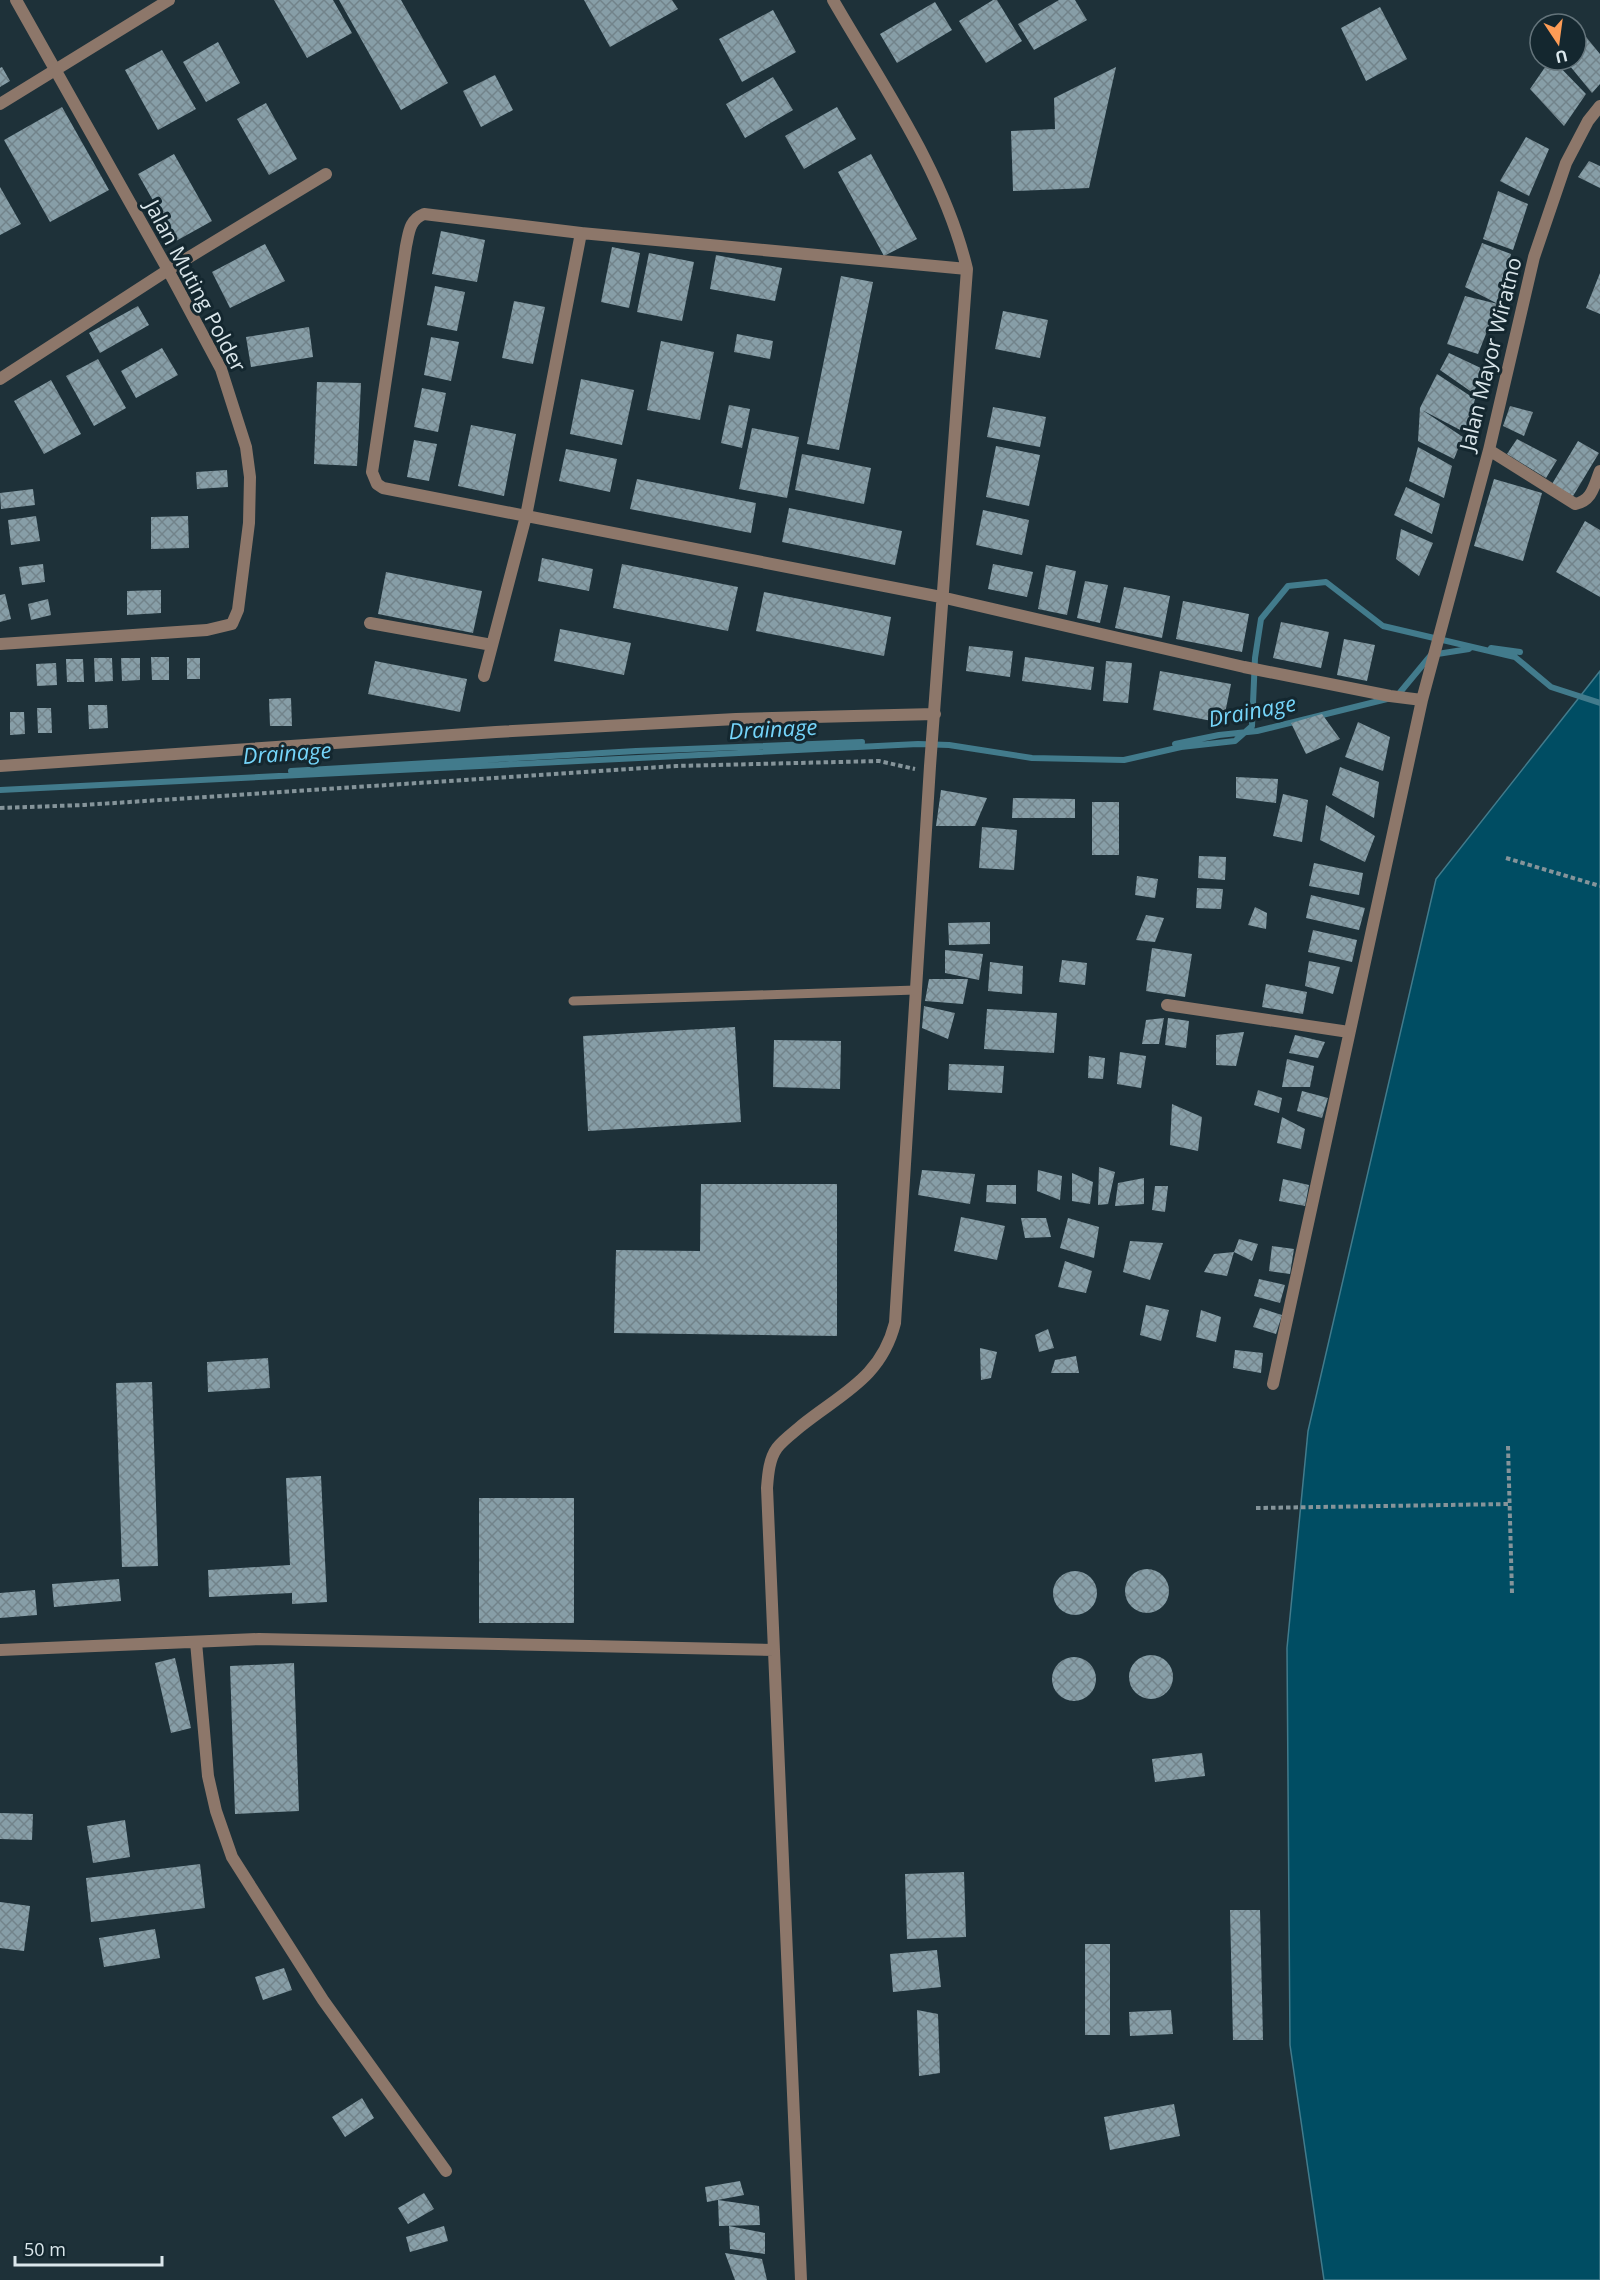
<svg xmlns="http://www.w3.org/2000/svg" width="1600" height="2280" font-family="'Open Sans',sans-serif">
<defs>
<pattern id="building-cross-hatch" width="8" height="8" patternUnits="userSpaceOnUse" patternTransform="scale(1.5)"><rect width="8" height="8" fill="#879ea7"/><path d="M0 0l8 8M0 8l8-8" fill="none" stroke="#72838a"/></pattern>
</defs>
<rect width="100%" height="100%" fill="#1e3139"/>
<path fill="#004d63" stroke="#427b8c" stroke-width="1.5" d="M1600,671V2280H1324L1290,2045L1287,1648L1308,1431L1436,879Z"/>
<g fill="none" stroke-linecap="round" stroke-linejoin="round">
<path stroke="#427b8c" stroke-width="6" d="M1491,648L1520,652
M1397,696L1431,655L1469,649
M1175,744L1219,735L1257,731L1387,699
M291,771L636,751L862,742
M0,790L918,744L949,745L1032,758L1124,760L1181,747L1235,741L1252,726L1255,658L1261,619L1288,586L1326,582L1383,626L1515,657L1551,687L1600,703"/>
</g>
<path fill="url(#building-cross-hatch)" d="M274,0H333L352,33L307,58Z
M339,0H401L448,83L401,110Z
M584,0H672L678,9L610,47Z
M993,0H997L1022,41L986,63L959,21Z
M1059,0H1075L1087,20L1034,50L1018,24Z
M935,2L952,30L897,63L880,34Z
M1380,7L1407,59L1366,81L1341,28Z
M773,10L796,52L742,82L719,39Z
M1582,32L1600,54V84L1592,93L1565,60H1576V36Z
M218,42L240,83L206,102L183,62Z
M162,50L196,109L158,130L125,70Z
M1550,60H1553L1586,94L1564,126L1530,89Z
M2,67L10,81L0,87V68Z
M1116,67L1089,188L1013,191L1011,131L1055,129L1054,98Z
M495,75L513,110L481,127L463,91Z
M773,77L793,110L745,138L726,104Z
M266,103L297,159L269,175L237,119Z
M62,107L109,190L50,222L4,140Z
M837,107L856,139L804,169L785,136Z
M1526,137L1549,149L1529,196L1500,181Z
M174,154L212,221L176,241L138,174Z
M871,154L917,239L884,256L838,172Z
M1589,161L1600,166V188L1578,177Z
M0,187L21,224L0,235Z
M1498,191L1528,204L1513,250L1483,239Z
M441,231L485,240L477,282L432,274Z
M1482,243L1511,254L1498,304L1465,287Z
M265,244L285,281L230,308L212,272Z
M612,247L640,253L629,308L601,302Z
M649,253L694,262L682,321L637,312Z
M716,255L782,268L775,301L710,289Z
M1600,273V314L1586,308Z
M841,276L873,282L839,450L807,444Z
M435,286L465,292L457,331L427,325Z
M1465,296L1498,304L1478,354L1447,344Z
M514,301L545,307L533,364L502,358Z
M138,306L149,325L100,353L89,333Z
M1003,311L1048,320L1040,358L995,349Z
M309,327L313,357L251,367L246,337Z
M737,334L773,341L770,359L734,352Z
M431,337L459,342L451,381L424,375Z
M661,341L714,352L700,420L647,410Z
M162,348L178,375L136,398L121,371Z
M1449,353L1485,370L1473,393L1440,370Z
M98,359L126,408L94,426L66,376Z
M1437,374L1475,399L1466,433L1422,410L1463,437L1454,459L1418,441L1420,408Z
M581,379L634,390L622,445L570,434Z
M51,380L81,434L44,454L14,401Z
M317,382L361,383L357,466L314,464Z
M422,388L446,393L438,432L414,427Z
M729,405L750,409L742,448L721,443Z
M1510,406L1533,412L1524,436L1503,426Z
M993,407L1046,417L1040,447L987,437Z
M471,425L516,434L504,496L458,486Z
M752,428L799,437L787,498L739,489Z
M1517,439L1557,460L1546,478L1507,454Z
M414,440L437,444L429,481L407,477Z
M1578,441L1599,453L1573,496L1552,484Z
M996,446L1040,455L1029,506L986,497Z
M1418,447L1452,466L1444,498L1409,481Z
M566,449L617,459L610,492L559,481Z
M802,454L871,468L864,504L795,490Z
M227,470L228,487L197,489L196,472Z
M637,479L756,503L751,533L630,509Z
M1494,479L1542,493L1523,561L1474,546Z
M1406,487L1440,504L1432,534L1394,515Z
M33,489L35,505L1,509L0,493Z
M789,508L902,531L895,565L782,542Z
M983,510L1029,520L1022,555L976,545Z
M36,516L40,541L11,545L8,520Z
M188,516L189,548L151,549V517Z
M1585,521L1600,530V597L1556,572Z
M1401,529L1433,543L1419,576L1396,559Z
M542,558L593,569L589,591L538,581Z
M43,564L45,582L22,585L19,567Z
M622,564L738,587L728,631L613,608Z
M993,564L1033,572L1027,597L988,589Z
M1046,565L1076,571L1067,615L1038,609Z
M386,572L482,591L473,633L378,614Z
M1085,581L1108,585L1100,623L1077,618Z
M1124,587L1170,596L1162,638L1115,628Z
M161,590V613L127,615V591Z
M764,592L891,617L884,656L756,631Z
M5,594L11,619L0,622V595Z
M48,599L51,615L31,620L28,604Z
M1183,601L1249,614L1242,652L1176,639Z
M1281,622L1329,632L1321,668L1273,658Z
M560,629L631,643L624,675L554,661Z
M1344,639L1375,645L1367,681L1337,675Z
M969,646L1013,651L1010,677L966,671Z
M151,657H169V680H152Z
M1025,657L1094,667L1091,690L1022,681Z
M94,658H112L113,681L95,682Z
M121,658H140V680L122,681Z
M187,658H200V679H187Z
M66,659H83L84,682H67Z
M375,661L467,679L460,712L368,694Z
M1106,661L1132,663L1128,703L1103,701Z
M56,663L57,685L37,686L36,664Z
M1160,671L1231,684L1223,723L1153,710Z
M291,698L292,726H270L269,699Z
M88,705H107L108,728L89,729Z
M37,708H51L52,733H38Z
M10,712H24L25,734L10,735Z
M1322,714L1340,739L1306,754L1291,723Z
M1358,722L1390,737L1383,771L1345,757Z
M1340,767L1379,782L1374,818L1332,795Z
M1236,777L1278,779L1276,803L1236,798Z
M941,790L987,798L975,826H936Z
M1283,794L1308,800L1302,842L1273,836Z
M1013,798L1075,799V818H1012Z
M1092,802H1119V855H1092Z
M1326,805L1375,836L1365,862L1320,840Z
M982,827L1017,830L1014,870L979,868Z
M1199,856L1226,857L1225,880L1198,878Z
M1314,863L1363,873L1359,895L1309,886Z
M1137,876L1158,879L1155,898L1135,895Z
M1197,888L1223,889L1221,909L1196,908Z
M1311,895L1365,908L1359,930L1306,918Z
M1255,907L1267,913L1266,929L1248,925Z
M1146,915L1164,918L1155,942L1136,940Z
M990,922V944L949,945L948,923Z
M1313,930L1357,940L1352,962L1308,952Z
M1152,948L1192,954L1185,997L1146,991Z
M945,950L983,954L979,980L945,973Z
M1062,960L1087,963L1085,985L1059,982Z
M1309,961L1340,967L1333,994L1305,986Z
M990,962L1023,966L1022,994L988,991Z
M929,979H968L963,1004L925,1001Z
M1266,984L1307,992L1303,1014L1262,1007Z
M924,1006L955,1013L948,1039L922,1028Z
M987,1009L1057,1013L1054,1053L984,1049Z
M1164,1018L1159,1044H1142L1146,1020Z
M1168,1018L1189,1021L1186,1048L1165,1045Z
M735,1027L741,1122L588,1131L583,1036Z
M1244,1032L1236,1066L1216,1065V1035Z
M1295,1035L1325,1042L1318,1058L1289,1053Z
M774,1040L841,1041L840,1089L773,1087Z
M1120,1052L1146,1056L1141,1088L1117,1084Z
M1089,1056L1105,1058L1103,1079L1088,1078Z
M1287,1059L1314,1066L1310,1087H1282Z
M949,1064L1004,1066L1002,1093L948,1090Z
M1258,1090L1282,1098L1279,1113L1254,1105Z
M1302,1091L1328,1098L1322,1118L1297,1111Z
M1172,1104L1202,1117L1198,1151L1170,1145Z
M1282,1117L1305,1129L1301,1149L1277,1143Z
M1099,1167L1115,1172L1108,1204L1098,1205Z
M922,1170L975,1174L970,1204L918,1195Z
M1038,1170L1062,1176L1060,1200L1037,1191Z
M1072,1173L1093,1182L1090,1204L1072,1201Z
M1144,1178V1204L1115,1206L1118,1183Z
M1283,1179L1309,1185L1305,1206L1279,1201Z
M701,1184H837V1336L614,1333L616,1250L700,1251Z
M987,1185H1016V1204L986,1202Z
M1155,1186H1168L1165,1212L1152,1210Z
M961,1217L1005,1226L997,1260L954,1251Z
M1021,1218H1046L1051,1237L1025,1238Z
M1068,1218L1099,1227L1094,1258L1060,1248Z
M1239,1239L1258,1244L1252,1261L1234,1252Z
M1130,1241L1163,1243L1150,1280L1123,1272Z
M1272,1246L1294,1249L1290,1274L1269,1271Z
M1234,1252L1227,1276L1204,1272L1214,1254Z
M1065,1261L1092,1271L1086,1293L1058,1287Z
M1259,1279L1285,1285L1280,1303L1254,1296Z
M1146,1305L1169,1310L1161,1341L1140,1335Z
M1260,1308L1282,1315L1276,1334L1253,1327Z
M1201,1310L1221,1317L1216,1342L1196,1337Z
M1048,1329L1054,1348L1039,1352L1035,1335Z
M980,1348L997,1352L991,1378L981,1380Z
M1235,1350L1263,1353L1261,1373L1233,1368Z
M1076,1356L1079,1373H1051L1055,1360Z
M268,1358L270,1388L208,1392L207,1362Z
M152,1382L158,1566L122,1567L116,1383Z
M321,1476L327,1602L292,1604V1593L209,1597L208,1570L290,1565L286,1478Z
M479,1498H574V1623H479Z
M1125 1591a22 22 0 1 1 44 0a22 22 0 1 1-44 0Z
M1053 1593a22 22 0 1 1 44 0a22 22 0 1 1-44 0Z
M119,1579L121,1601L54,1607L52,1584Z
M35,1590L37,1615L0,1618V1593Z
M1129 1677a22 22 0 1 1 44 0a22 22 0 1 1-44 0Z
M1052 1679a22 22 0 1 1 44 0a22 22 0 1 1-44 0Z
M175,1658L191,1728L171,1733L155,1663Z
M294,1663L299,1811L235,1814L230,1666Z
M1202,1753L1205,1776L1155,1782L1152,1759Z
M0,1813L33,1814L32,1840L0,1839Z
M125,1820L130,1857L93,1863L87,1826Z
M200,1864L205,1908L91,1922L86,1878Z
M964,1872L966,1937L907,1939L905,1874Z
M0,1902L30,1906L24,1951L0,1948Z
M1230,1910H1260L1263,2040H1233Z
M155,1929L160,1958L104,1967L99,1938Z
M1085,1944H1110V2035H1085Z
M937,1950L941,1987L893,1992L890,1954Z
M284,1968L292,1990L263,2000L255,1977Z
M917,2010L938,2014L940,2073L919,2076Z
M1171,2010L1173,2034L1130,2036L1129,2012Z
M362,2098L374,2118L345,2137L332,2117Z
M1174,2104L1180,2136L1110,2150L1104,2117Z
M740,2181L744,2195L707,2202L705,2187Z
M424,2193L434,2209L408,2224L398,2208Z
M718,2200L759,2206L760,2225L719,2226Z
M444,2226L448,2241L410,2252L406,2237Z
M729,2226L765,2233V2254L730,2249Z
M725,2253L762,2259L767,2280H735Z"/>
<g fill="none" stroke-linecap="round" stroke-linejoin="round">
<path stroke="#85949a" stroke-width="4" stroke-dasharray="4.5 3" stroke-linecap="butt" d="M0,808L84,805L676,766L879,761L915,769
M1506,858L1600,886
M1508,1446L1512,1593
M1256,1508L1510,1504"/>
<path stroke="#8d776a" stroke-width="9" d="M573,1001L916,990"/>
<path stroke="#8d776a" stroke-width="12" d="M0,104L169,0
M967,269L581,233L424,214C409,220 409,233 406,246L372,472L377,484L383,488L941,597L1244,667L1390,696L1422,700
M0,379L168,270L326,174
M1489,450L1575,504C1592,501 1594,486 1600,471
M370,623L492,645
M0,644L207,630L232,624L238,610L249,523L250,477L246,447L221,369L168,270L16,0
M484,676L526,516L581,233
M0,766L496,732L736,719L935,714
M1167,1005L1349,1032
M1273,1384L1422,700L1489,450L1534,257L1566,163L1588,121L1600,106
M196,1642L208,1776L216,1811L232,1857L323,2000L446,2171
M0,1650L259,1639L774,1650
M801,2280L767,1488C768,1475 769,1459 777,1448C783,1440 793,1433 801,1426C842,1393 881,1378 895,1323L930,766L967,269C944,172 882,85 833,0"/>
</g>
<g text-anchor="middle" stroke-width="6" stroke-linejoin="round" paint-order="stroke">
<g font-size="21" fill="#dbe7ec" stroke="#14272f">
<text transform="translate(195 286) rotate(62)" y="7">Jalan Muting Polder</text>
<text transform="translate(1491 354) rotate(-76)" y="7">Jalan Mayor Wiratno</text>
</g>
<g font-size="22" font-style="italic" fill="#75d5fa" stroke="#14272f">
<text transform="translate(1252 711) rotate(-11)" y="8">Drainage</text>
<text transform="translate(773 729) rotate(-3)" y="8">Drainage</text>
<text transform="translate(287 753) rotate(-4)" y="8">Drainage</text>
</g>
</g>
<g transform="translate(1558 42) rotate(167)"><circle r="28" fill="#14272f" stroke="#64747b" stroke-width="1.5"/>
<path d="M0-4.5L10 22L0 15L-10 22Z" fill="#fd9c56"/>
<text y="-9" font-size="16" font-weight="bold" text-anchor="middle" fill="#dbe7ec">U</text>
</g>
<path d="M15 2256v9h147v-9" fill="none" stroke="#dbe7ec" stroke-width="3"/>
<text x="24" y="2256" font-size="18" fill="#dbe7ec" stroke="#14272f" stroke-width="4.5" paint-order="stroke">50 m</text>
</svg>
